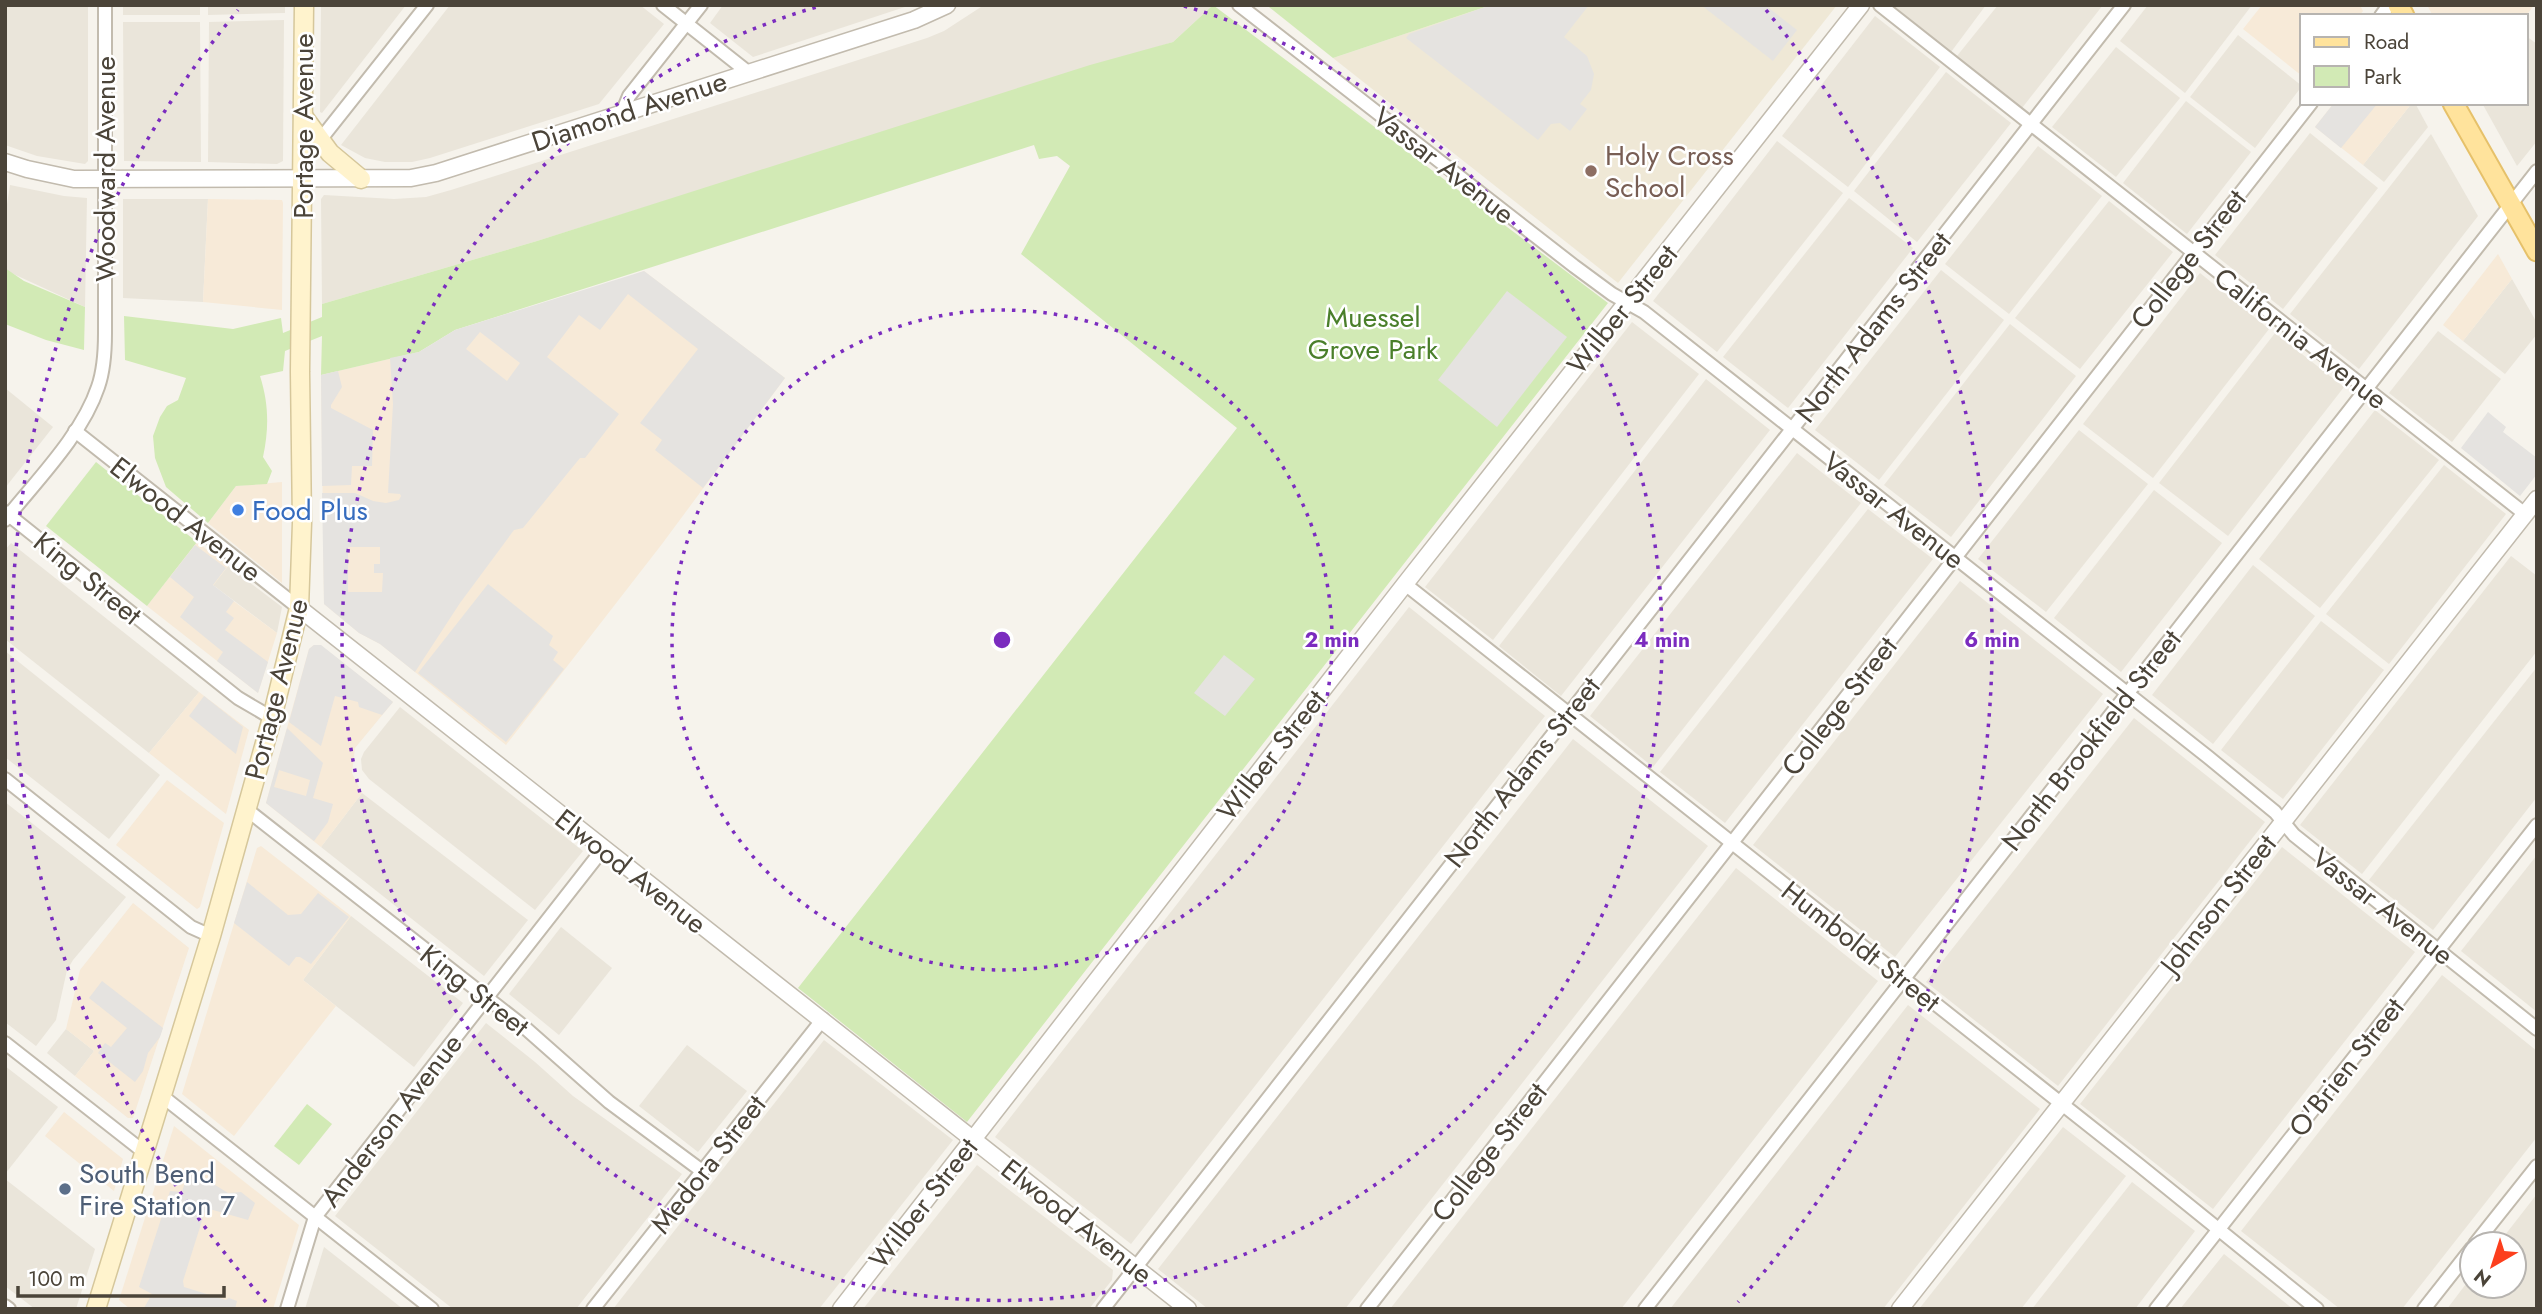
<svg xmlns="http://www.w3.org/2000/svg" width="2542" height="1314" font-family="Jost,sans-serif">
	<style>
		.residential { fill: #eae5da }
		.commercial { fill: #f7ead8 }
		.education { fill: #efe8d6 }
		.green { fill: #d2eab5 }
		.parking { fill: #e5e3e0; fill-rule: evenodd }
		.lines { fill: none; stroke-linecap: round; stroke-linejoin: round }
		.minor-casing { stroke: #c2bbae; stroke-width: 16 }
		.tertiary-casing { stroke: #c2bbae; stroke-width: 19 }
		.secondary-casing { stroke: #d6c79b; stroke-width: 21 }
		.primary-casing { stroke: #e6c16a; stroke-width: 23 }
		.minor { stroke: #fff; stroke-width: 12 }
		.tertiary { stroke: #fff; stroke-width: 16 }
		.secondary { stroke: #fff3cd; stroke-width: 18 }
		.primary { stroke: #ffe39c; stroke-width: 19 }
		.ring { fill: none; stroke: #7b2cbf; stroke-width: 3.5; stroke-dasharray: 3.5 7 }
		.education-dot { fill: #8d6e63; stroke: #fff; stroke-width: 2.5 }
		.shop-dot { fill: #3f7fe0; stroke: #fff; stroke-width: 2.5 }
		.service-dot { fill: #5c6f8a; stroke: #fff; stroke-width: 2.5 }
		.labels { text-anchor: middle; stroke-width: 5; stroke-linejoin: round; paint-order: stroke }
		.street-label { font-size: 28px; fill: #4b4439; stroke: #fff }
		.education-label { font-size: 28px; fill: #785e54; stroke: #fff; text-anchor: start }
		.park-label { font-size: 28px; fill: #4a7f2a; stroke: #fff }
		.shop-label { font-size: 28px; fill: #366cbe; stroke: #fff; text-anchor: start }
		.service-label { font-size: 28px; fill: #4e5e75; stroke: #fff; text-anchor: start }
		.centre { fill: #7b2cbf; stroke: #fff; stroke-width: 3.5 }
		.ring-label { font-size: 21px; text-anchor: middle; font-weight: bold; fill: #7b2cbf; stroke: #fff; stroke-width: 5; stroke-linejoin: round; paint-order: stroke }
	</style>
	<rect width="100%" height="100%" fill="#f6f3ec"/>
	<g class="residential">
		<path d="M5 5H88V161L85 164 37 156 5 145Z"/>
		<rect x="123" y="5" width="77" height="10"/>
		<path d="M208 5H285V13L208 15Z"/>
		<path d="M321 5H406L322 113 320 112Z"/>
		<path d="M450 5H640L664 24 599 104 430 158 412 162H385L365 158 341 145Z"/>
		<path d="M723 5H911L753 57 710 23Z"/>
		<path d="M984 5H1213L1173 42 537 241 322 304 321 199 324 195 394 199 426 197 451 190 927 38 944 31Z"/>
		<path d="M1893 5H1986L1951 52Z"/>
		<path d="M1998 5H2103L2022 108 1957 56Z"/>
		<path d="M2148 5H2252L2185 93 2120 41Z"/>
		<path d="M1875 16 1940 67 1848 187 1782 136Z"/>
		<path d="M284 20 283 161 277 164 208 162 209 22Z"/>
		<path d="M123 22H200L201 162 124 161Z"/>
		<path d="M2238 35 2302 86 2255 148 2190 97Z"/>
		<path d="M2526 36 2537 44V141L2517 166 2482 103H2526Z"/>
		<path d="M2116 47 2180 98 2116 177 2052 127Z"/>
		<path d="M1946 72 2011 123 1917 242 1854 191Z"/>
		<path d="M2186 101 2251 152 2187 234 2123 183Z"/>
		<path d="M2412 103H2415L2428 127 2384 182 2363 165Z"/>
		<path d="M2310 133 2378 188 2283 309 2215 255Z"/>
		<path d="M2431 134 2478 216 2359 369 2290 314Z"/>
		<path d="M1777 141 1843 193 1717 352 1653 301Z"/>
		<path d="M2038 146 2102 196 2009 314 1945 264Z"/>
		<path d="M10 185 64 196 87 198 85 307 7 271 5 217Z"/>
		<path d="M1849 198 1913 248 1788 408 1723 357Z"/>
		<path d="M123 199H208L203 302 123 298Z"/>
		<path d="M2109 201 2173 252 2080 369 2015 318Z"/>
		<path d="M1941 270 2004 320 1879 480 1815 430Z"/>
		<path d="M2200 273 2269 329 2153 478 2083 424Z"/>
		<path d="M2512 279 2537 323V334L2505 374 2463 341Z"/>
		<path d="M1632 322 1699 374 1493 640 1425 587Z"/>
		<path d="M2010 324 2076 376 1951 537 1884 485Z"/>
		<path d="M2438 331 2501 379 2452 442 2389 393Z"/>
		<path d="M2275 333 2344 387 2228 536 2159 483Z"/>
		<path d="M1706 379 1770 430 1561 696 1499 646Z"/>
		<path d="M5 388 53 427 5 488Z"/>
		<path d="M2375 410 2439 460 2320 608 2259 559Z"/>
		<path d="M2079 430 2148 484 2046 612 1978 559Z"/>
		<path d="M1797 453 1861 503 1653 767 1590 716Z"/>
		<path d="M2444 465 2506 514 2389 664 2326 614Z"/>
		<path d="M2154 490 2222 543 2121 672 2054 618Z"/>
		<path d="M1868 509 1933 559 1725 823 1660 772Z"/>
		<path d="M11 543 199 692 149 753 5 639V550Z"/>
		<path d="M2511 556 2537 576V651L2362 874 2300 825Z"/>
		<path d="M2253 565 2315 616 2213 744 2152 695Z"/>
		<path d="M228 566 282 607 277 633 213 585Z"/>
		<path d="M1960 581 2103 694 1895 957 1753 845Z"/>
		<path d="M1409 607 1545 716 1131 1244 995 1137Z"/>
		<path d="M2321 621 2384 670 2283 799 2221 750Z"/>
		<path d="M5 651 160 775 109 839 5 757Z"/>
		<path d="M2537 667V797L2433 930 2369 880Z"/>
		<path d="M400 707 583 851 535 910 369 779 362 770 361 759 364 752Z"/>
		<path d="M2134 718 2265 822 2058 1086 1926 982Z"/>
		<path d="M1573 739 1708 846 1345 1309H1208L1158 1269Z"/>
		<path d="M362 793 528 920 484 976 321 847Z"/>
		<path d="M5 802 126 897 73 960 67 970 56 1020 36 1046 5 1022Z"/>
		<path d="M2282 847 2415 952 2213 1209 2080 1104Z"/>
		<path d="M2537 855V1012L2461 951Z"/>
		<path d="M1736 868 1878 981 1621 1309H1390Z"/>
		<path d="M351 916 463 1003 414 1067 303 980Z"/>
		<path d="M561 927 612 968 559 1035 509 994Z"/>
		<path d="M2442 975 2537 1051V1137L2402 1309H2340L2241 1231Z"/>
		<path d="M1908 1005 2040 1109 1883 1309H1670Z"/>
		<path d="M486 1023 535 1062 573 1096 682 1174 576 1309H453L335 1216Z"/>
		<path d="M66 1029 94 1051 75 1076 47 1053Z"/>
		<path d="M824 1040 953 1140 819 1309H613Z"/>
		<path d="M687 1045 747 1091 698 1152 639 1106Z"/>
		<path d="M5 1066 58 1107 5 1174Z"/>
		<path d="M2063 1127 2126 1176 2021 1309H1919Z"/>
		<path d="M977 1165 1113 1270 1112 1280 1089 1309H863Z"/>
		<path d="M5 1179 95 1249 76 1309H35L5 1286Z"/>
		<path d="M2132 1182 2195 1231 2135 1309H2032Z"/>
		<path d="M2537 1194V1309H2447L2472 1276V1286H2514V1244H2498Z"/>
		<path d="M324 1247 403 1309H305Z"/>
		<path d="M2224 1254 2293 1309H2180Z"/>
	</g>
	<g class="commercial">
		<path d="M2262 5H2360L2363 11 2359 16H2302V76L2243 29Z"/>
		<path d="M2427 5H2534L2526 16H2433Z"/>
		<path d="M2334 103H2412L2363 165 2315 127Z"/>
		<path d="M208 199 282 200 283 203 282 310 203 302Z"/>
		<path d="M2498 254 2512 279 2463 341 2443 325Z"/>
		<path d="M644 271 785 378 662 544 506 745 380 644 359 633 324 604 321 375 419 352Z"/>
		<path d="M282 482V583L208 523 236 486Z"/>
		<path d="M197 542 228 566 213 586 277 633 258 693 147 606Z"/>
		<path d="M314 645H320L393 702 355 748 352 773 362 793 321 847 266 803 309 649Z"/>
		<path d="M199 692 249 730 226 814 149 753Z"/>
		<path d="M167 780 224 823 200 907 197 909 116 845Z"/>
		<path d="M261 846 351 916 303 980 336 1006 234 1136 182 1094 257 848Z"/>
		<path d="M133 903 189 948 133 1118H128L75 1076 94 1051 66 1029 80 970Z"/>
		<path d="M64 1112 123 1159 114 1191 45 1136Z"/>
		<path d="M174 1126 299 1225 273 1309H130L119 1300Z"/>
	</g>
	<path class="education" d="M1491 5H1837L1618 283 1333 58Z"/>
	<g class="green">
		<path d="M1213 5 1608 303 967 1122 798 988 1237 428 1021 254 1070 166 1057 156 1039 159 1034 145 455 330 419 352 321 375 322 336 285 351 283 371 260 376C269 404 269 429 263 457L272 471 267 484 236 486 208 523 166 487 155 458 153 436 160 417 167 406 178 400 186 378 125 360 124 316 233 329 281 318 283 333 322 317V304L537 241 1090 65 1173 42Z"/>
		<path d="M1275 5H1491L1333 58 1269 7Z"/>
		<path d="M5 268 24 281 85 307 84 350 46 340 5 324Z"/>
		<path d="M96 462 197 542 147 606 46 526Z"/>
		<path d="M307 1104 332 1124 299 1165 274 1146Z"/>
	</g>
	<g class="parking">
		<path d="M1491 5H1589L1564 37 1587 56 1594 74 1591 90 1580 104 1587 109 1570 131 1560 123 1551 124 1538 140 1406 38 1409 34Z"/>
		<path d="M1701 5H1765L1797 30 1773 61Z"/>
		<path d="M2334 103H2378L2341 148 2315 127Z"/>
		<path d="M644 271 785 378 703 488 655 450 662 440 640 423 698 349 628 294 600 330 579 315 547 357 619 414 585 458H580L523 528 514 530 460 603 415 672 380 644 359 633 324 604 322 493H355L373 501 386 503 399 500 401 496 400 494 388 493 393 404 390 358 419 352 455 330ZM480 332 520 363 507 381 466 349ZM348 547H380V564H374V573H383L382 592H348Z"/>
		<path d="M1507 291 1567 337 1497 427 1438 380Z"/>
		<path d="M338 371 342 387 331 405V408L373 430 372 466H352L351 485 322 486 321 375Z"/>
		<path d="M2488 412 2506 427 2503 432 2537 458V474L2520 496 2461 448Z"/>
		<path d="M195 545 226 568 213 585 234 601 226 612 234 618 225 630 268 662 258 693 217 661 223 652 180 617 194 597 170 577Z"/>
		<path d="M488 584 553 636 549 645 558 652 553 660 564 669 506 742 418 673Z"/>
		<path d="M314 645H321L393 702 382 715 359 707 358 702 335 696 321 746 289 722 309 649Z"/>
		<path d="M1224 655 1255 679 1225 716 1194 693Z"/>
		<path d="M204 696 243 727 236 754 189 716Z"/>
		<path d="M287 728 323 763 313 798 333 804 328 822 314 841 266 803ZM279 770 310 780 306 796 274 787Z"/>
		<path d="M247 882 288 915 301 914 318 893 349 917 311 964 300 957H296L289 966 234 923Z"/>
		<path d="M102 981 163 1028 160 1037 148 1053 143 1071 135 1082 98 1053 105 1043 111 1047 127 1028 89 998Z"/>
		<path d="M188 1172 199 1175 228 1193 241 1192 255 1203 248 1220 206 1208 183 1281 184 1287 226 1300 229 1298 237 1301 235 1309 144 1308 152 1294 139 1287 170 1191 182 1192Z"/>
	</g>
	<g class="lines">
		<defs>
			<g id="minor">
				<path d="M663 5 749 73"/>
				<path d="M1239 5 1574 266 1612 294 1644 312 2208 757 2275 812 2294 835 2537 1029"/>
				<path d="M1880 5 2525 514"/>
				<path d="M2381 16 2389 5"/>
				<path d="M622 113 629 96 701 5"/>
				<path d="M303 152 320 140 427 5"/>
				<path d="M75 431 299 608"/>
				<path d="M5 512 238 698 272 718"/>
				<path d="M5 520C37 480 82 435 98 387 104 370 105 351 105 333V5"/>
				<path d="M1405 584 2139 1165 2317 1309"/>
				<path d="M5 779 191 927 211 936"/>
				<path d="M246 809 523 1026 609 1102 702 1171"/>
				<path d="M5 1043 144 1152"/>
				<path d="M162 1096 432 1309"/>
				<path d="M2475 1244 2537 1166"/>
				<path d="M5 1306 9 1309"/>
				<path d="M287 1309 315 1217 603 849"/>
				<path d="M593 1309 823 1019"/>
				<path d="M1103 1309 2124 5"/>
				<path d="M1367 1309 2311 103"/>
				<path d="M1645 1309 2537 171"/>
				<path d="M2156 1309 2537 825"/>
				<path d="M2424 1309 2472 1248"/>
			</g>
			<g id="tertiary">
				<path d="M5 162 27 169 74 179 411 178 436 173 914 20 947 5"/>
				<path d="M299 608 1188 1309"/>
				<path d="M841 1309 1405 584 1861 5"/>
				<path d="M1900 1309 2537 499"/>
			</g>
			<g id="secondary">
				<path d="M303 116 330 153 361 179"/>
				<path d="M96 1309 211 936 272 718 299 608 302 523 300 372 304 5"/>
			</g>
			<g id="primary">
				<path d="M2398 5 2404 16"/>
				<path d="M2453 103 2537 251"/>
			</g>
		</defs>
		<use href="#minor" class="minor-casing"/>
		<use href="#tertiary" class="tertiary-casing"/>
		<use href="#secondary" class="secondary-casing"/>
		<use href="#primary" class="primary-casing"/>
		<use href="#minor" class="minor"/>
		<use href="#tertiary" class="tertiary"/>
		<use href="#secondary" class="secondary"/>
		<use href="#primary" class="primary"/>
	</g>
	<g class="ring">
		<circle cx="1002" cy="640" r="330"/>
		<path d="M1184 6A660 660 0 1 1 820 6"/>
		<path d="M266 1302A990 990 0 0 1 238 10M1766 10A990 990 0 0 1 1738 1302"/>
	</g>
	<circle class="education-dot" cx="1591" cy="171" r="7"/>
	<circle class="shop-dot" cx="238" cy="510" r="7"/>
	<circle class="service-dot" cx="65" cy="1189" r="7"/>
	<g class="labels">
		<g class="street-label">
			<text transform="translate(629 111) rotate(-18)" y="10">Diamond Avenue</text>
			<text transform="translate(303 126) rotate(-90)" y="10">Portage Avenue</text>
			<text transform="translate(1444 165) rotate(38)" y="10">Vassar Avenue</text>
			<text transform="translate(105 169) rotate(-90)" y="10">Woodward Avenue</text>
			<text transform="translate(2188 259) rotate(-52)" y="10">College Street</text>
			<text transform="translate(1622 309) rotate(-51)" y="10">Wilber Street</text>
			<text transform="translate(1873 327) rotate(-52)" y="10">North Adams Street</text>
			<text transform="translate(2301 338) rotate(38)" y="10">California Avenue</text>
			<text transform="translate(1894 510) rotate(38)" y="10">Vassar Avenue</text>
			<text transform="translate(186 519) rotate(38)" y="10">Elwood Avenue</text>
			<text transform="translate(88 578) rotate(39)" y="10">King Street</text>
			<text transform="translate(276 689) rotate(-76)" y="10">Portage Avenue</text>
			<text transform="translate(1839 706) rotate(-52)" y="10">College Street</text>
			<text transform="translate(2091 740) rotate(-52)" y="10">North Brookfield Street</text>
			<text transform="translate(1271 755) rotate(-52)" y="10">Wilber Street</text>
			<text transform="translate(1522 772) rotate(-52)" y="10">North Adams Street</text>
			<text transform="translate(631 871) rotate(38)" y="10">Elwood Avenue</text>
			<text transform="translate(2218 904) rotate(-52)" y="10">Johnson Street</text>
			<text transform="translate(2383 906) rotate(38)" y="10">Vassar Avenue</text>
			<text transform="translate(1861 946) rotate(38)" y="10">Humboldt Street</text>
			<text transform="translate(475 990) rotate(38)" y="10">King Street</text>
			<text transform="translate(2346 1067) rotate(-52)" y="10">O'Brien Street</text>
			<text transform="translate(391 1120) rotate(-52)" y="10">Anderson Avenue</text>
			<text transform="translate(1489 1152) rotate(-52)" y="10">College Street</text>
			<text transform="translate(708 1164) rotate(-52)" y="10">Medora Street</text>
			<text transform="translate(923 1203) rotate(-52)" y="10">Wilber Street</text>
			<text transform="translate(1077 1221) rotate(38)" y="10">Elwood Avenue</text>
		</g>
		<g class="education-label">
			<text x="1605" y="165">Holy Cross<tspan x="1605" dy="32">School</tspan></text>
		</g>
		<g class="park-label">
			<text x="1373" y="327">Muessel<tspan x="1373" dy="32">Grove Park</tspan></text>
		</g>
		<g class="shop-label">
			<text x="252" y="520">Food Plus</text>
		</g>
		<g class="service-label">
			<text x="79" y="1183">South Bend<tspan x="79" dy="32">Fire Station 7</tspan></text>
		</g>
	</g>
	<circle cx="1002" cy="640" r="10" class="centre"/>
	<g class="ring-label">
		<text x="1332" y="647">2 min</text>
		<text x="1662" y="647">4 min</text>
		<text x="1992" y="647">6 min</text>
	</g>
	<rect width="2542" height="1314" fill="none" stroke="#4b4439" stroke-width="14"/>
	<rect x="2300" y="14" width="228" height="91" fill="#ffffff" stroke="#b7b4b0" stroke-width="2"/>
	<rect x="2314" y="37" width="35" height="10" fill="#ffe39c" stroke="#b7b4b0" stroke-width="2"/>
	<text x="2364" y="49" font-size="21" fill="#4b4439">Road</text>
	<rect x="2314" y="66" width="35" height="21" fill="#d2eab5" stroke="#b7b4b0" stroke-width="2"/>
	<text x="2364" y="84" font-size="21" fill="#4b4439">Park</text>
	<g transform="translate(2493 1265) rotate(219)"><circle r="33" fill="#ffffff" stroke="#b7b4b0" stroke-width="2"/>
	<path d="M0-5L12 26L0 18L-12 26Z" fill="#fc3f1d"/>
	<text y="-10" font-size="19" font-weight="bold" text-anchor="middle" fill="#4b4439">N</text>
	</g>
	<path d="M18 1286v10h206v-10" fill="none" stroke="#4b4439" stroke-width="3.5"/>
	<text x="28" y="1286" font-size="21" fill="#4b4439" stroke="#ffffff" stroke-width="5" paint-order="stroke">100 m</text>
</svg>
